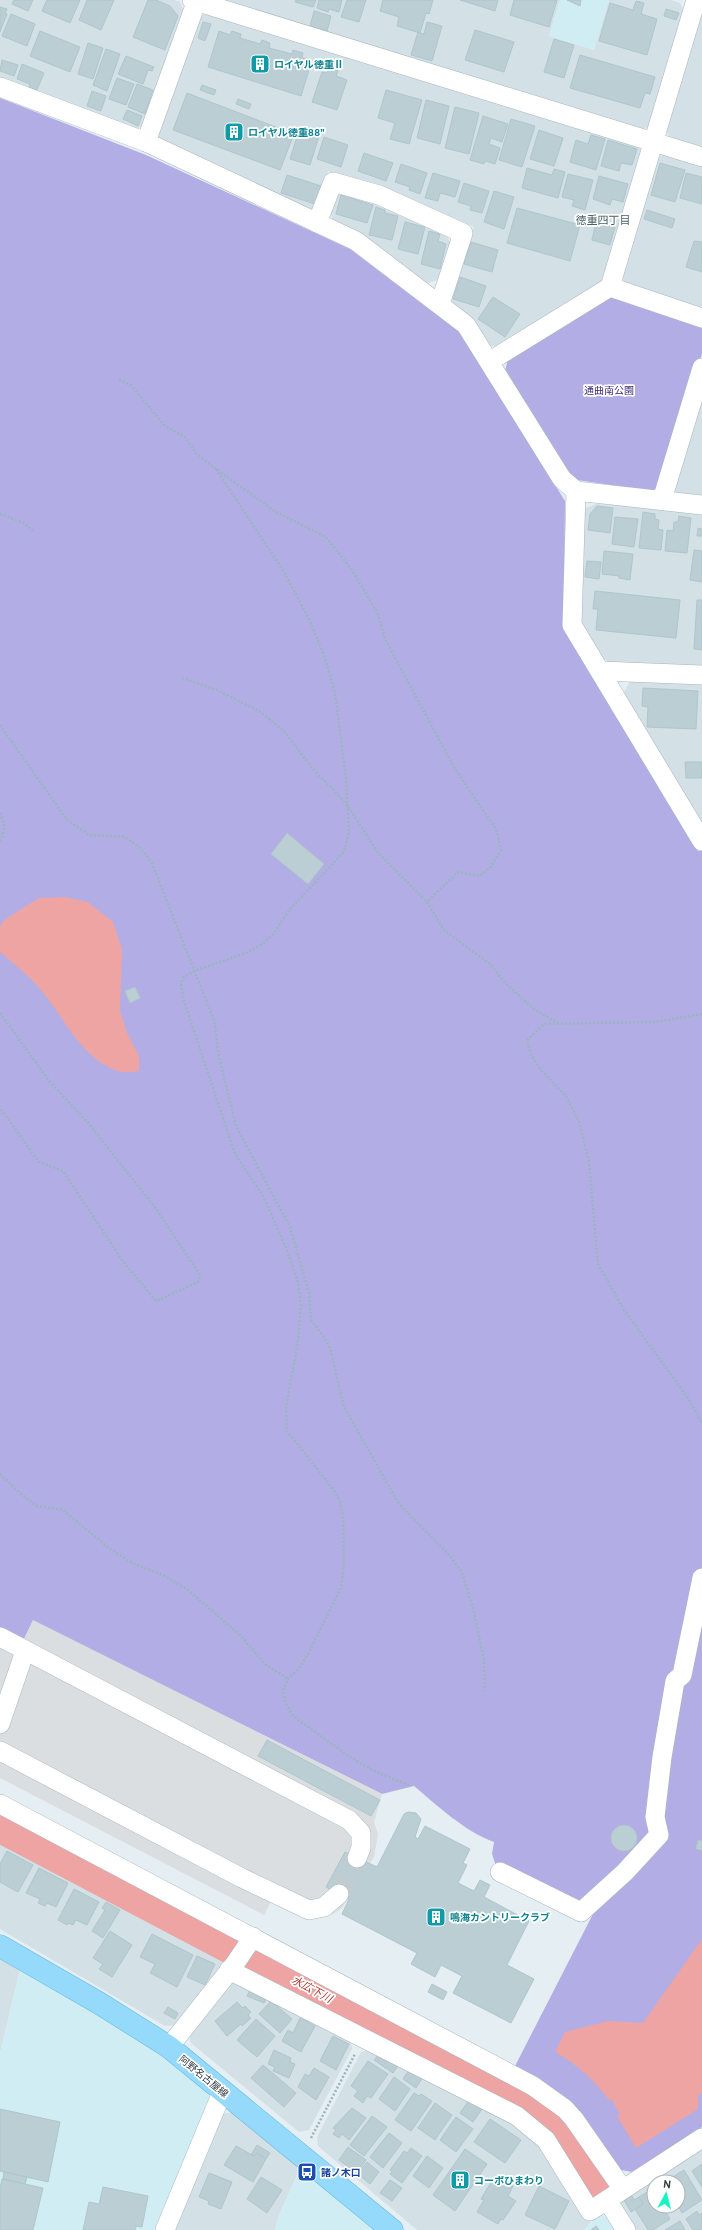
<svg xmlns="http://www.w3.org/2000/svg" width="702" height="2230" font-family="Overpass,'Noto Sans JP',sans-serif">
	<style>
		.residential { fill: #d3e0e6; fill-rule: evenodd }
		.commercial { fill: #d0edf4 }
		.green { fill: #b2aee5 }
		.parking { fill: #dadee0 }
		.water { fill: #eda4a2 }
		.lines { fill: none; stroke-linecap: round; stroke-linejoin: round }
		.river { stroke: #eda4a2; stroke-width: 35 }
		.building { fill: #bbced3; stroke: #aec6cd }
		.minor-tunnel { stroke: #c2cbcf; stroke-width: 19; stroke-dasharray: 19 10; stroke-linecap: butt }
		.minor-casing { stroke: #a8b7bd; stroke-width: 20 }
		.major-casing { stroke: #65b9df; stroke-width: 23 }
		.path { stroke: #99b5be; stroke-width: 2.5; stroke-dasharray: 2 2; stroke-linecap: butt }
		.minor { stroke: #fff; stroke-width: 19 }
		.major { stroke: #95d9fb; stroke-width: 22 }
		.labels { text-anchor: middle; stroke-width: 3.5; stroke-linejoin: round; paint-order: stroke }
		.culture-label { font-size: 10px; font-weight: bold; fill: #0d838f; stroke: #fff; text-anchor: start }
		.park-label { font-size: 10px; fill: #3b2a73; stroke: #fff }
		.street-label { font-size: 10px; fill: #354044; stroke: #fff }
		.transit-label { font-size: 10px; font-weight: bold; fill: #164399; stroke: #fff; text-anchor: start }
		.neighbourhood-label { font-size: 11px; fill: #4c6166; stroke: #fff }
		.water-label { font-size: 11px; font-style: italic; fill: #ac3632; stroke: #fff }
	</style>
	<rect width="100%" height="100%" fill="#e5eef2"/>
	<g class="residential">
		<path d="M0 0H175L180 2 185 15 145 125 132 130 0 81Z"/>
		<path d="M214 0H560L549 36 594 50 609 0H671L680 3 685 13 651 125 639 131Z"/>
		<path d="M209 13 638 145 643 156 605 282 500 347 488 345 453 304 451 295 474 227 381 186 328 171 317 205 310 211 161 143 156 132 196 18Z"/>
		<path d="M702 15V150L671 140 666 130 699 16Z"/>
		<path d="M667 153 702 164V308L627 285 621 276 655 159Z"/>
		<path d="M344 192 375 201 445 232 451 244 441 279 424 284 333 221 330 210 336 196Z"/>
		<path d="M702 384V498L678 495 671 486Z"/>
		<path d="M596 504 660 507 702 513V667L612 663 601 658 580 622 582 510Z"/>
		<path d="M632 678 702 681V826L623 694Z"/>
		<path d="M0 1840 196 1943 224 1963 175 2025 165 2026 0 1929Z"/>
		<path d="M0 1958 20 1969 0 2053Z"/>
		<path d="M241 1982 350 2037 352 2049 309 2130 299 2132 191 2043 189 2034 228 1983Z"/>
		<path d="M374 2050 514 2122 551 2158 591 2222 584 2230H417L318 2146 317 2137 361 2052Z"/>
		<path d="M236 2112 300 2168 279 2215 275 2230H171L221 2114Z"/>
		<path d="M702 2149V2230H635L619 2203ZM654 2182H678V2206H654Z"/>
	</g>
	<g class="commercial">
		<path d="M560 0H609L594 50 549 36Z"/>
		<path d="M20 1969 117 2025 162 2056 208 2093 210 2102 156 2230H0V2053Z"/>
		<path d="M300 2168 376 2230H275L279 2215Z"/>
		<path d="M598 2216 610 2217 617 2230H584Z"/>
	</g>
	<g class="green">
		<path d="M0 98 146 155 350 249 461 333 565 501 564 628 698 851H702V2127L632 2172 621 2170 580 2115 514 2068 593 1914 496 1866 492 1854 494 1842C464 1831 438 1806 414 1786L382 1794 33 1621 24 1639 0 1627Z"/>
		<path d="M616 297 702 324V354L663 484 652 491 577 480 569 476 505 371 508 359 605 299Z"/>
	</g>
	<path class="parking" d="M33 1620 382 1794 374 1822 378 1834 374 1857 342 1908 333 1914 322 1916 274 1896 264 1915 0 1778V1627L24 1639Z"/>
	<g class="water">
		<path d="M65 897 88 902 113 922 122 949 120 1011 127 1033 139 1056V1071C133 1072 124 1073 118 1071 82 1059 66 1021 44 994 30 976 16 966 0 952V927L4 920 39 898Z"/>
		<path d="M702 1939V2093L698 2095V2109L636 2148 617 2116 620 2114 611 2099 609 2100C594 2080 577 2064 555 2052L565 2032 608 2021 643 2023Z"/>
	</g>
	<g class="lines">
		<path class="river" d="M0 1825 523 2100 542 2112 557 2125 598 2184"/>
	</g>
	<g class="building">
		<path d="M14 0H33L28 11 12 4Z"/>
		<path d="M47 0H80L70 23 42 11Z"/>
		<path d="M87 0H114L101 30 79 20Z"/>
		<path d="M148 0H156L170 6 178 16 165 50 133 37Z"/>
		<path d="M296 0H316L313 7 295 2Z"/>
		<path d="M319 0H342L339 12 329 9 328 12 317 8Z"/>
		<path d="M347 0H366L359 22 341 17Z"/>
		<path d="M383 0H433L429 14 426 13 420 33 397 26 399 17 380 11Z"/>
		<path d="M460 0H498L495 11Z"/>
		<path d="M514 0H557L549 27 510 15Z"/>
		<path d="M567 0H581L580 6Z"/>
		<path d="M636 1 644 3 641 14 657 19 647 55 599 41 610 3 633 10Z"/>
		<path d="M0 7 7 9 5 13 7 14 0 32Z"/>
		<path d="M666 9 679 13 676 20 664 16Z"/>
		<path d="M314 11 331 16 327 31 310 26Z"/>
		<path d="M11 14 35 24 27 46 2 36Z"/>
		<path d="M203 22 211 24 205 41 198 38Z"/>
		<path d="M427 22 442 26 432 61 411 55 418 32 424 34Z"/>
		<path d="M475 30 514 42 504 72 465 60Z"/>
		<path d="M40 31 80 47 70 72 30 56Z"/>
		<path d="M219 31 230 35 232 31 241 34 240 38 260 44 262 40 270 43 269 48 292 54 293 50 303 53 302 58 312 60 301 96 208 67Z"/>
		<path d="M554 39 574 45 564 78 544 72Z"/>
		<path d="M88 43 103 48 93 79 78 74Z"/>
		<path d="M106 49 120 54 107 91 93 85Z"/>
		<path d="M580 55 655 77 650 94 645 93 640 108 570 88Z"/>
		<path d="M126 56 154 67 152 71 148 70 143 84 118 74Z"/>
		<path d="M2 60 18 65 14 76 0 71Z"/>
		<path d="M22 64 44 73 37 90 29 87 30 84 17 79Z"/>
		<path d="M329 68 338 71 336 76 347 80 337 110 312 102 322 72 327 73Z"/>
		<path d="M117 78 134 84 126 105 109 99Z"/>
		<path d="M137 84 153 90 145 114 128 107Z"/>
		<path d="M202 85 216 90 214 95 200 90Z"/>
		<path d="M386 90 422 100 409 144 390 139 395 123 378 118Z"/>
		<path d="M92 91 106 96 101 111 87 106Z"/>
		<path d="M187 93 294 134 280 170 173 130Z"/>
		<path d="M238 99 251 104 249 109 236 104Z"/>
		<path d="M426 100 449 106 440 144 417 138Z"/>
		<path d="M455 107 479 113 469 154 445 148Z"/>
		<path d="M127 110 142 116 138 126 123 119Z"/>
		<path d="M483 116 508 124 502 142 491 138 489 144 500 148 495 164 485 161 484 164 470 160Z"/>
		<path d="M511 119 535 126 522 167 499 160Z"/>
		<path d="M300 127 320 133 310 165 290 159Z"/>
		<path d="M539 130 563 138 554 166 530 159Z"/>
		<path d="M591 135 605 139 596 170 570 162 576 140 588 144Z"/>
		<path d="M324 137 348 145 341 167 317 159Z"/>
		<path d="M608 140 637 149 632 165 621 163 619 171 601 166Z"/>
		<path d="M364 153 393 163 386 181 358 171Z"/>
		<path d="M660 163 685 170 675 202 651 195Z"/>
		<path d="M401 164 427 173 420 194 409 190 410 187 395 182Z"/>
		<path d="M527 168 552 175 554 169 565 172 558 198 522 188Z"/>
		<path d="M433 173 460 181 455 197 440 193 438 201 425 198Z"/>
		<path d="M686 173 702 177V204L680 198Z"/>
		<path d="M568 174 593 180 585 210 572 206 574 200 562 197Z"/>
		<path d="M287 175 321 186 315 204 281 193Z"/>
		<path d="M599 176 628 184 623 202 612 199 610 205 593 199Z"/>
		<path d="M464 183 489 191 482 213 470 210 471 206 458 202Z"/>
		<path d="M494 191 514 197 504 229 484 222Z"/>
		<path d="M341 195 373 205 367 223 336 214Z"/>
		<path d="M376 207 385 210V213L398 216 392 240 369 235Z"/>
		<path d="M517 208 580 225 570 261 507 243Z"/>
		<path d="M647 210 675 219 672 228 644 219Z"/>
		<path d="M405 222 425 227 418 254 398 249Z"/>
		<path d="M596 222 615 227 610 245 592 240Z"/>
		<path d="M429 231 440 234 438 241 446 244 440 269 421 264Z"/>
		<path d="M694 241 702 242V272L686 267Z"/>
		<path d="M471 242 498 250 492 272 464 264Z"/>
		<path d="M460 277 486 286 479 307 453 299Z"/>
		<path d="M493 297 520 314 505 337 478 319Z"/>
		<path d="M597 506 613 508 610 533 588 530 590 514Z"/>
		<path d="M643 512 655 514V519L659 520 658 529 663 530 661 550 639 548Z"/>
		<path d="M679 516 691 518 687 553 665 551 667 530 673 531 674 522H678Z"/>
		<path d="M615 517 638 519 634 547 612 544Z"/>
		<path d="M698 528 702 529V536H697Z"/>
		<path d="M694 550 702 551V582L690 580Z"/>
		<path d="M604 551 633 554 630 580 619 578V576L602 574Z"/>
		<path d="M587 561 601 562 599 579 585 577Z"/>
		<path d="M595 591 680 600 676 638 596 630 598 609H593Z"/>
		<path d="M697 600H702V650L694 649Z"/>
		<path d="M643 688 698 691 696 729 647 727 648 707 642 706Z"/>
		<path d="M685 762H702V778H686Z"/>
		<path d="M287 833 324 864 308 884 271 854Z"/>
		<path d="M135 987 140 998 130 1003 125 991Z"/>
		<path d="M267 1740 380 1800 371 1816 258 1756Z"/>
		<path d="M408 1812 416 1813 421 1819 415 1837 418 1839 425 1826 470 1849 463 1863 467 1865 458 1883 474 1891 480 1880 490 1885 484 1897 529 1921 507 1965 534 1979 511 2023 453 1993 462 1976 441 1965 435 1977 411 1964 417 1953 342 1914 349 1899 326 1887 345 1852 377 1867 404 1814Z"/>
		<circle cx="624" cy="1838" r="13"/>
		<path d="M698 1840 702 1841V1850L696 1849Z"/>
		<path d="M7 1851 33 1865 18 1892 0 1882V1864Z"/>
		<path d="M39 1868 68 1883 56 1907 47 1903 45 1906 38 1903 40 1899 26 1893Z"/>
		<path d="M74 1889 99 1902 87 1925 76 1920 73 1925 68 1923 67 1925 58 1920Z"/>
		<path d="M106 1902 120 1910 103 1938 92 1931 105 1910 102 1908Z"/>
		<path d="M110 1931 132 1945 112 1977 99 1969 103 1964 93 1958Z"/>
		<path d="M152 1934 193 1955 177 1987 150 1973 155 1964 140 1957Z"/>
		<path d="M197 1956 215 1964 205 1985 187 1977Z"/>
		<path d="M432 1984 447 1992 443 2000 428 1992Z"/>
		<path d="M250 1990 267 1997 264 2003 247 1996Z"/>
		<path d="M271 2001 292 2019 280 2033 259 2014Z"/>
		<path d="M237 2002 243 2008 245 2006 251 2012 248 2015 251 2018 242 2026 241 2024 227 2036 215 2021Z"/>
		<path d="M168 2007 178 2013 175 2019 164 2013Z"/>
		<path d="M300 2018 315 2026 301 2052 282 2041 288 2030 293 2033Z"/>
		<path d="M256 2019 275 2036 257 2057 237 2040Z"/>
		<path d="M333 2036 349 2044 336 2070 320 2061Z"/>
		<path d="M274 2050 291 2058 290 2062 295 2064 289 2078 273 2071 275 2067 268 2064Z"/>
		<path d="M380 2053 400 2063 393 2073 374 2060Z"/>
		<path d="M368 2061 388 2074 371 2098 367 2096 363 2103 354 2096 358 2091 351 2086Z"/>
		<path d="M263 2065 296 2093 284 2107 251 2078Z"/>
		<path d="M314 2068 329 2077 316 2100 298 2087 305 2074 309 2076Z"/>
		<path d="M410 2068 423 2077 416 2088 403 2079Z"/>
		<path d="M394 2077 410 2089 395 2111 379 2099Z"/>
		<path d="M414 2093 419 2096 421 2094 432 2101 411 2131 395 2120Z"/>
		<path d="M469 2100 482 2109 473 2122 460 2113Z"/>
		<path d="M435 2103 452 2115 435 2140 418 2128Z"/>
		<path d="M352 2108 366 2118 349 2140 342 2134 339 2138 333 2134 336 2130 333 2128Z"/>
		<path d="M0 2109 60 2122 48 2182 0 2171Z"/>
		<path d="M372 2116 387 2127 364 2156 350 2145Z"/>
		<path d="M456 2117 473 2129 456 2152 440 2140Z"/>
		<path d="M490 2119 521 2140 505 2163 474 2142Z"/>
		<path d="M389 2133 402 2143 383 2168 370 2157Z"/>
		<path d="M257 2145 270 2153 266 2159 257 2153 254 2156 251 2155Z"/>
		<path d="M236 2146 254 2156 257 2153 266 2159 253 2182 224 2165Z"/>
		<path d="M348 2147 366 2160 357 2173 339 2160Z"/>
		<path d="M411 2148 422 2156 402 2183 390 2174 392 2172 390 2170 404 2151 407 2153Z"/>
		<path d="M465 2149 487 2164 455 2211 433 2195Z"/>
		<path d="M427 2156 443 2168 429 2188 413 2176Z"/>
		<path d="M367 2162 379 2172 370 2184 358 2174Z"/>
		<path d="M702 2164V2187L692 2171Z"/>
		<path d="M684 2170 702 2200 682 2213 678 2206V2201L680 2199 678 2195V2182L668 2180Z"/>
		<path d="M4 2172 27 2177 25 2184 3 2179Z"/>
		<path d="M209 2173 232 2182 221 2209 208 2204 209 2201 199 2197Z"/>
		<path d="M495 2176 513 2186 508 2196 516 2201 503 2220 501 2219 498 2224 477 2212 484 2200 481 2199Z"/>
		<path d="M261 2177 282 2190 267 2213 247 2199Z"/>
		<path d="M2 2179 43 2188 33 2230H0V2189Z"/>
		<path d="M390 2180 402 2188 392 2201 380 2193Z"/>
		<path d="M539 2186 569 2201 555 2229 525 2215Z"/>
		<path d="M103 2187 148 2196 142 2227 136 2226 135 2230H83L89 2202 99 2204Z"/>
		<path d="M652 2189 654 2193V2206H662L670 2219 653 2230H648L635 2209 643 2204 639 2197Z"/>
		<path d="M632 2196 634 2200 639 2197 643 2204 631 2212 624 2200Z"/>
		<path d="M697 2211 699 2215 702 2213V2230H693L686 2219Z"/>
		<path d="M680 2221 685 2230H665Z"/>
		<path d="M596 2226 599 2230H591Z"/>
	</g>
	<g class="lines">
		<path class="minor-tunnel" d="M339 1894 357 1858"/>
		<defs>
			<g id="minor">
				<path d="M192 0 702 157"/>
				<path d="M0 87 146 142 356 241 466 325 562 479 576 491 572 625 702 841"/>
				<path d="M146 142 197 0"/>
				<path d="M317 223 333 182 379 195 463 233 440 304"/>
				<path d="M610 287 702 318"/>
				<path d="M490 361 610 287 696 0"/>
				<path d="M576 491 702 505"/>
				<path d="M662 500 702 368"/>
				<path d="M601 671 702 675"/>
				<path d="M0 1637 349 1820 361 1833V1848L357 1858"/>
				<path d="M0 1724 25 1651"/>
				<path d="M0 1751 242 1878 309 1910 324 1907 339 1894"/>
				<path d="M0 1804 533 2086 565 2109 574 2119 622 2188"/>
				<path d="M500 1872 581 1912 625 1872 659 1835 655 1817 662 1757 675 1681 682 1675 702 1578"/>
				<path d="M229 1970 517 2116 546 2140 590 2211 702 2138"/>
				<path d="M169 2047 234 1965 253 1937"/>
				<path d="M607 2200 626 2230"/>
				<path d="M165 2230 223 2090"/>
			</g>
			<path id="major" d="M0 1946 99 2003 169 2047 392 2230"/>
		</defs>
		<use href="#minor" class="minor-casing"/>
		<use href="#major" class="major-casing"/>
		<g class="path">
			<path d="M119 380 131 385 165 426 185 437 196 453 216 469 276 512 326 537 352 570 378 614 385 639 455 769 496 829 501 850 490 868 480 876 458 872 427 902 444 930 491 965 505 983 535 1010 558 1023"/>
			<path d="M216 469 284 572 309 619 325 658 335 693 346 779 349 831 344 852 290 909 273 934 264 943 246 953 194 971 183 978 181 986 184 1001 235 1154 263 1196 287 1250 298 1282 301 1305 298 1341 286 1408 287 1431 333 1489 340 1501 343 1518 344 1564 341 1588 309 1652 300 1667 288 1679 283 1690 285 1702 293 1716 350 1757 374 1771 411 1786"/>
			<path d="M0 514 24 523 33 531"/>
			<path d="M182 678 217 690 259 711 283 730 318 775 331 787 348 806 378 853 427 902"/>
			<path d="M0 725 67 820 89 835 125 837 138 846 151 861 214 1020 219 1057 236 1126 290 1227 309 1293 311 1320 324 1337 330 1348 344 1407 399 1504 451 1557 462 1573 473 1608 484 1661 485 1691"/>
			<path d="M0 813 5 827 0 844"/>
			<path d="M0 1013 50 1082 89 1124 157 1210 200 1275 198 1282 156 1301 122 1260 63 1171 39 1162 0 1108"/>
			<path d="M702 1014 654 1022 544 1024 527 1040 531 1055 541 1070 566 1096 579 1122 589 1162 598 1264 624 1310 688 1398 702 1423"/>
			<path d="M0 1474 21 1494 37 1506 63 1510 110 1549 134 1564 163 1575 188 1590 240 1635 265 1664 288 1679"/>
			<path d="M311 2138 355 2054"/>
		</g>
		<use href="#minor" class="minor"/>
		<use href="#major" class="major"/>
	</g>
	<defs>
		<symbol id="building-square" viewBox="-11 -11 22 22"><rect x="-9" y="-9" width="18" height="18" rx="4" fill="#0f9aa8" stroke="#fff"/><path d="M-4-6H4V6H1V3H-1V6H-4ZM-2.5-4.3h1.7v1.8h-1.7ZM.8-4.3h1.7v1.8H.8ZM-2.5-1h1.7V.8h-1.7ZM.8-1h1.7V.8H.8Z" fill="#fff"/></symbol>
		<symbol id="bus-square" viewBox="-11 -11 22 22"><rect x="-9" y="-9" width="18" height="18" rx="4" fill="#1a4fb4" stroke="#fff"/><path d="M-5-6H5V4H4V6H2V4H-2V6H-4V4H-5ZM-3.5-4V0h7V-4ZM-3.5 1.2v1.5H-2V1.2ZM2 1.2v1.5H3.5V1.2Z" fill="#fff"/></symbol>
	</defs>
	<g fill-rule="evenodd">
		<use href="#building-square" x="249" y="53" width="22" height="22"/>
		<use href="#building-square" x="223" y="121" width="22" height="22"/>
		<use href="#building-square" x="425" y="1906" width="22" height="22"/>
		<use href="#bus-square" x="296" y="2161" width="22" height="22"/>
		<use href="#building-square" x="449" y="2169" width="22" height="22"/>
	</g>
	<g class="labels">
		<g class="culture-label">
			<text x="274" y="68">ロイヤル徳重Ⅱ</text>
			<text x="248" y="136">ロイヤル徳重88"</text>
			<text x="450" y="1921">鳴海カントリークラブ</text>
			<text x="474" y="2184">コーポひまわり</text>
		</g>
		<g class="park-label">
			<text x="609" y="394">通曲南公園</text>
		</g>
		<g class="street-label">
			<text transform="translate(204 2076) rotate(39)" y="4">阿野名古屋線</text>
		</g>
		<g class="transit-label">
			<text x="321" y="2176">諸ノ木口</text>
		</g>
		<g class="neighbourhood-label">
			<text x="603" y="224">徳重四丁目</text>
		</g>
		<g class="water-label">
			<text transform="translate(312 1989) rotate(28)" y="4">水広下川</text>
		</g>
	</g>
	<g transform="translate(666 2194) rotate(7)"><circle r="19" fill="#ffffff" stroke="#aeb3b4"/>
	<path d="M0-3L7 15L0 10L-7 15Z" fill="#1bf3c0"/>
	<text y="-6" font-size="11" font-weight="bold" text-anchor="middle" fill="#354044">N</text>
	</g>
</svg>
